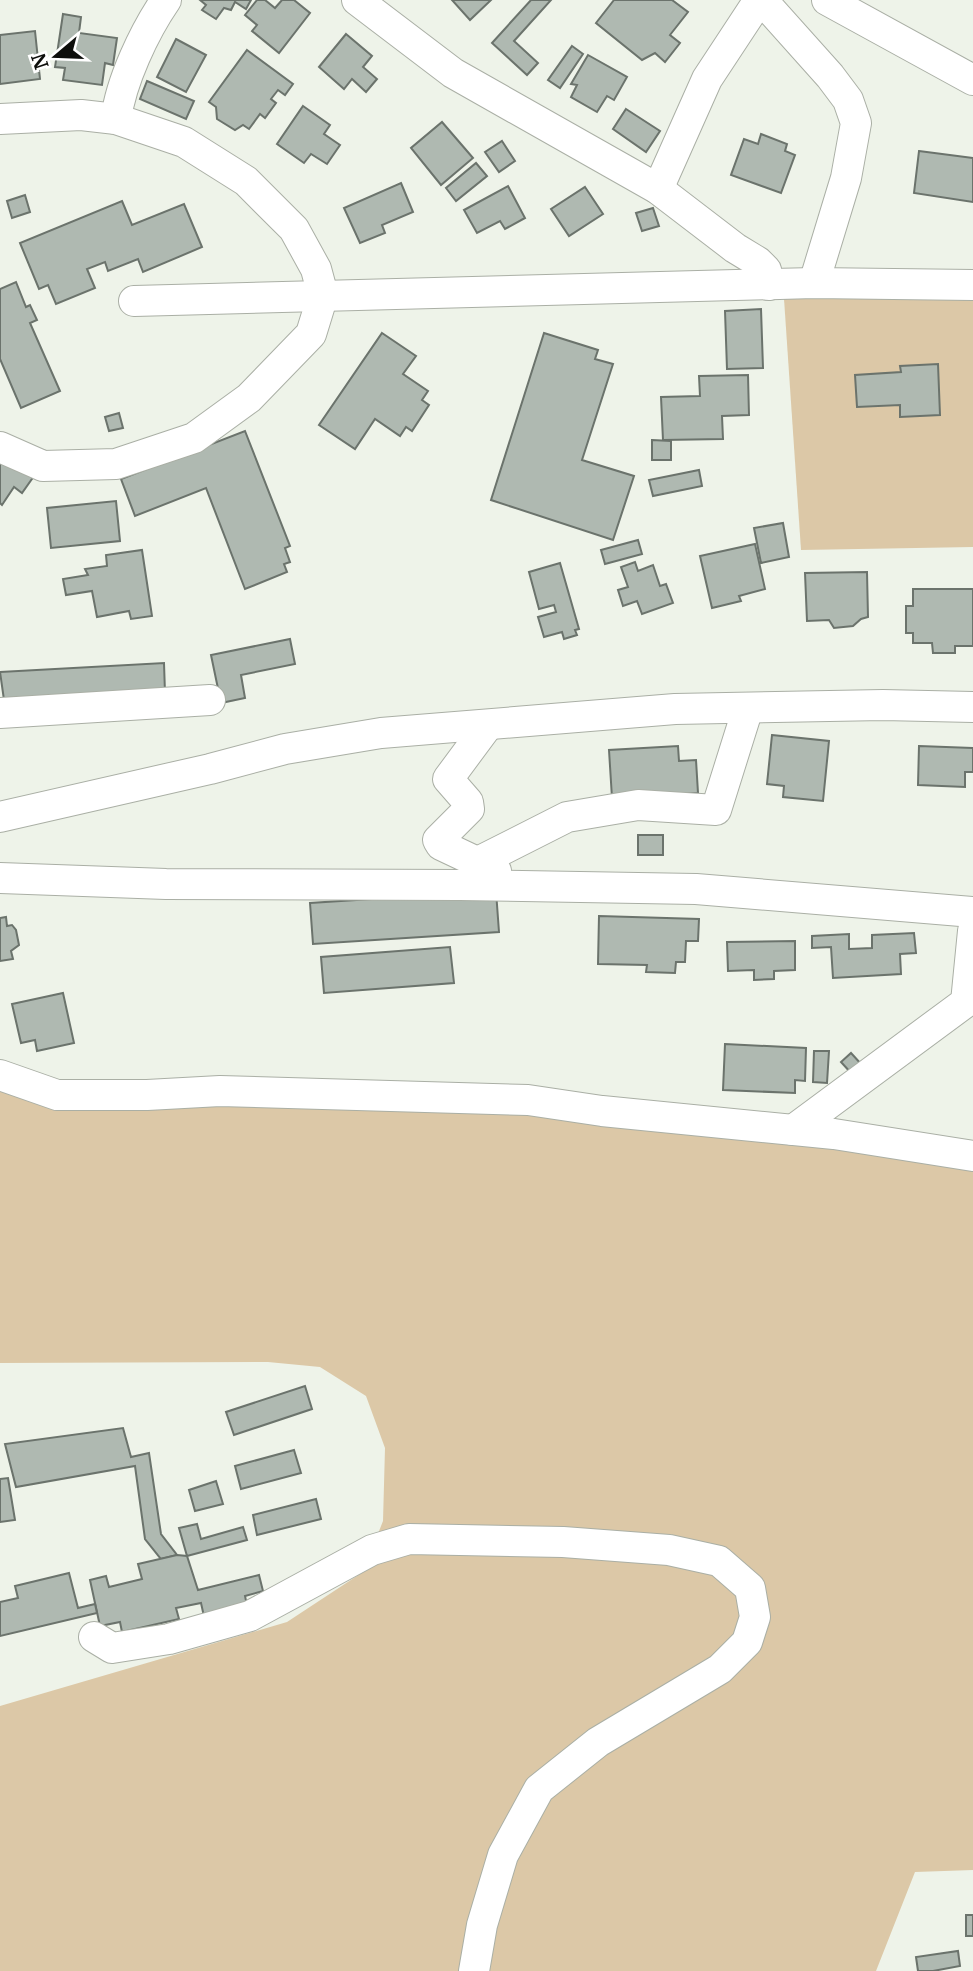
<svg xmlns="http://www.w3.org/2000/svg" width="973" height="1971" font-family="Merriweather,serif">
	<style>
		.green { fill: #dcc8a7 }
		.building { fill: #afb9b1; stroke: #6b736c; stroke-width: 2 }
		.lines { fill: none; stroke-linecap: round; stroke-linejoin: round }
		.minor-casing { stroke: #aaafa5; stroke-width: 32 }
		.minor { stroke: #fff; stroke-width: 30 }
	</style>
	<rect width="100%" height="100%" fill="#eef3e9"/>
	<g class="green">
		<path d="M783 284 973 285V547L801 550Z"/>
		<path d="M0 1075 57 1095 483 1098 973 1156V1870L915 1872 876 1971H0V1706L287 1622 363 1572 383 1521 385 1448 366 1396 320 1367 268 1362 0 1363Z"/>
	</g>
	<g class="building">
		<path d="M200 0H251L246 9 235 2 231 10 224 8 216 19 202 10 206 5Z"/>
		<path d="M257 0H265L275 8 282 0H294L310 13 279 53 252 31 257 25 245 15Z"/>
		<path d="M452 0H491L470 20Z"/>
		<path d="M531 0H551L514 41 538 63 527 75 492 43Z"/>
		<path d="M614 0H672L688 12 670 35 680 43 665 62 655 53 642 60 596 23Z"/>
		<path d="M63 14 81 17 79 33 117 38 113 65 105 63 102 85 63 80 65 68 55 67Z"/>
		<path d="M35 31 40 79 0 84V35Z"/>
		<path d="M346 34 372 56 363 67 377 79 366 92 352 79 344 89 319 67Z"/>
		<path d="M176 39 206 55 186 92 157 77Z"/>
		<path d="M572 46 583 54 560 88 548 80Z"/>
		<path d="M247 50 293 84 285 95 278 90 271 99 276 103 265 118 260 114 249 129 243 125 235 130 217 119 216 107 209 102Z"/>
		<path d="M588 55 627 77 614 100 607 96 597 112 571 97 577 85 571 84Z"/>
		<path d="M147 81 194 101 186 119 140 99Z"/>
		<path d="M303 106 330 125 324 134 340 145 327 164 311 154 304 163 277 144Z"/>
		<path d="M626 109 660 131 646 152 613 129Z"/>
		<path d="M442 122 473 158 441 185 411 148Z"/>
		<path d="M761 134 787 144 785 151 795 155 781 193 731 175 744 139 758 144Z"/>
		<path d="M502 141 515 161 499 172 485 152Z"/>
		<path d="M919 151 973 158V202L914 193Z"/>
		<path d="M476 163 487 176 456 201 446 188Z"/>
		<path d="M401 183 413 212 382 225 385 233 360 243 344 208Z"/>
		<path d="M508 186 525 218 505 229 500 221 477 233 464 210Z"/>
		<path d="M585 187 603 214 569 236 551 209Z"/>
		<path d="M25 195 30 212 12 218 7 201Z"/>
		<path d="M122 201 132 225 184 204 202 247 143 272 138 259 108 271 105 262 87 269 95 288 56 304 48 285 39 289 20 243Z"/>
		<path d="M653 208 659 226 642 231 636 213Z"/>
		<path d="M16 282 26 307 30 305 37 320 30 323 60 391 21 408 0 359V289Z"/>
		<path d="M761 309 763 368 727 369 725 311Z"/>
		<path d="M382 333 416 356 403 374 428 391 422 400 429 405 412 431 406 427 400 436 375 419 355 449 319 425Z"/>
		<path d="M544 333 598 350 595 359 613 364 582 460 634 476 613 540 491 500Z"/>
		<path d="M938 364 940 415 900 417V405L857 407 855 375 901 372 900 366Z"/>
		<path d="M748 375 749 415 722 416 723 439 663 440 661 397 700 396 699 376Z"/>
		<path d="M119 413 123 428 109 431 105 417Z"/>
		<path d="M245 431 290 546 285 548 290 562 284 564 287 572 245 589 206 488 135 516 121 479Z"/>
		<path d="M652 440 671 441V460H652Z"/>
		<path d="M0 453 34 476 22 493 14 487 2 505 0 503Z"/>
		<path d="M699 470 702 486 653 496 649 480Z"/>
		<path d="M116 501 120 541 51 548 47 508Z"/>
		<path d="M783 523 789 557 761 563 754 528Z"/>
		<path d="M638 540 642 554 605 564 601 550Z"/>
		<path d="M755 544 765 589 739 596 741 601 712 608 700 556Z"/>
		<path d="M142 550 152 616 131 619 129 611 97 617 92 591 66 595 63 579 88 575 85 569 107 566 106 555Z"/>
		<path d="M635 562 638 571 653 565 660 586 666 584 673 603 642 614 637 601 623 606 618 590 628 587 621 567Z"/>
		<path d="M560 563 579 629 575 630 577 635 564 639 562 632 544 637 538 617 556 612 554 605 539 609 529 572Z"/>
		<path d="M867 572 868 617 861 619 853 626 834 628 829 620 807 621 805 573Z"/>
		<path d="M913 589H973V646H955V653H933L932 643H913V633H906V606H913Z"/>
		<path d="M290 639 295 664 241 675 245 698 221 703 211 655Z"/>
		<path d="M164 663 165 693 4 700 0 672Z"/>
		<path d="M772 735 829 741 823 801 783 797 784 786 767 784Z"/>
		<path d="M678 746 679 761 696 760 698 793 612 798 609 750Z"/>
		<path d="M919 746 973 748V772H965V787L918 785Z"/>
		<rect x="638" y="835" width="25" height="20"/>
		<path d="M496 891 499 932 313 944 310 903Z"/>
		<path d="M599 916 699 919 698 941H686L685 962H676L675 973 646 972 647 965 598 964Z"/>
		<path d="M6 917 7 926 12 925 16 930 19 945 11 951 13 959 0 961V918Z"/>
		<path d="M914 933 916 953 900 954 901 974 833 978 831 947 812 948V936L849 934V949L872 948V935Z"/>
		<path d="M795 941V970L774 971V979L754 980V970L728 971 727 942Z"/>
		<path d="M450 947 454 983 324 993 321 957Z"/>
		<path d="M63 993 74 1043 37 1051 35 1040 21 1043 12 1004Z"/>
		<path d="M725 1044 806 1048 805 1081 795 1080V1093L723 1090Z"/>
		<path d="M814 1051H829L827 1083 813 1082Z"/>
		<path d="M851 1053 862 1065 852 1074 841 1062Z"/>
		<path d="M305 1386 312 1409 234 1435 226 1412Z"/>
		<path d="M123 1428 131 1457 149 1453 161 1534 177 1555 161 1559 145 1539 135 1466 16 1487 5 1444Z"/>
		<path d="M294 1450 301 1473 241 1489 235 1466Z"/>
		<path d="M8 1478 15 1520 0 1522V1479Z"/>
		<path d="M216 1481 223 1504 195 1511 189 1490Z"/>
		<path d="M316 1499 321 1519 257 1535 253 1515Z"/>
		<path d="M197 1524 201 1539 243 1527 247 1540 187 1556 179 1528Z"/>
		<path d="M177 1555 187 1556 198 1590 259 1575 263 1591 245 1596 248 1610 205 1621 201 1603 176 1608 179 1619 122 1632 120 1622 100 1626 90 1580 106 1576 109 1587 142 1579 138 1564Z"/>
		<path d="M69 1573 78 1608 95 1604 97 1613 0 1636V1602L18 1598 15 1586Z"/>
		<rect x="966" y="1915" width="7" height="21"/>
		<path d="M958 1951 960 1966 933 1971H918L916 1957Z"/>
	</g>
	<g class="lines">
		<defs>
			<g id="minor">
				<path d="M357 0 453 73 658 189 735 248 758 262 766 270 769 285"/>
				<path d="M762 0 830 76 848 100 856 123 846 178 814 283"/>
				<path d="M827 0 973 80"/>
				<path d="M0 119 81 115 116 119 184 142 246 181 294 229 316 269 323 295 311 334 249 398 194 438 116 464 43 466 0 447"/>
				<path d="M116 119C121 81 144 32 166 0"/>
				<path d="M658 189 707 79 759 0"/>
				<path d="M134 301 814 283 973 285"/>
				<path d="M0 713 210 700"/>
				<path d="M488 725 448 779 468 802 469 809 438 840 441 845 496 871"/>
				<path d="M0 817 210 769 285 749 381 733 675 709 883 705 973 707"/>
				<path d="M478 862 567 817 638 805 716 810 748 708"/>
				<path d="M0 878 166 884 460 885 696 889 973 912"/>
				<path d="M0 1075 57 1095H147L220 1091 528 1100 602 1111 834 1134 973 1156"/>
				<path d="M793 1130 966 1002 973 931"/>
				<path d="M94 1637 112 1648 169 1639 250 1616 372 1550 409 1539 563 1542 669 1550 719 1561 750 1588 755 1617 747 1642 720 1669 598 1742 539 1789 503 1855 482 1925 474 1971"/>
			</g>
		</defs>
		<use href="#minor" class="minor-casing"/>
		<use href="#minor" class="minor"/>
	</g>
	<g transform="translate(56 56) rotate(251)" stroke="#ffffff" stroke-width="5" paint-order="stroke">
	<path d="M0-5L12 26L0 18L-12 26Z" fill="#0d0e0b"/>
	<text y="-10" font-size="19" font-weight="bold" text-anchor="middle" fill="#0d0e0b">N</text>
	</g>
</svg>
